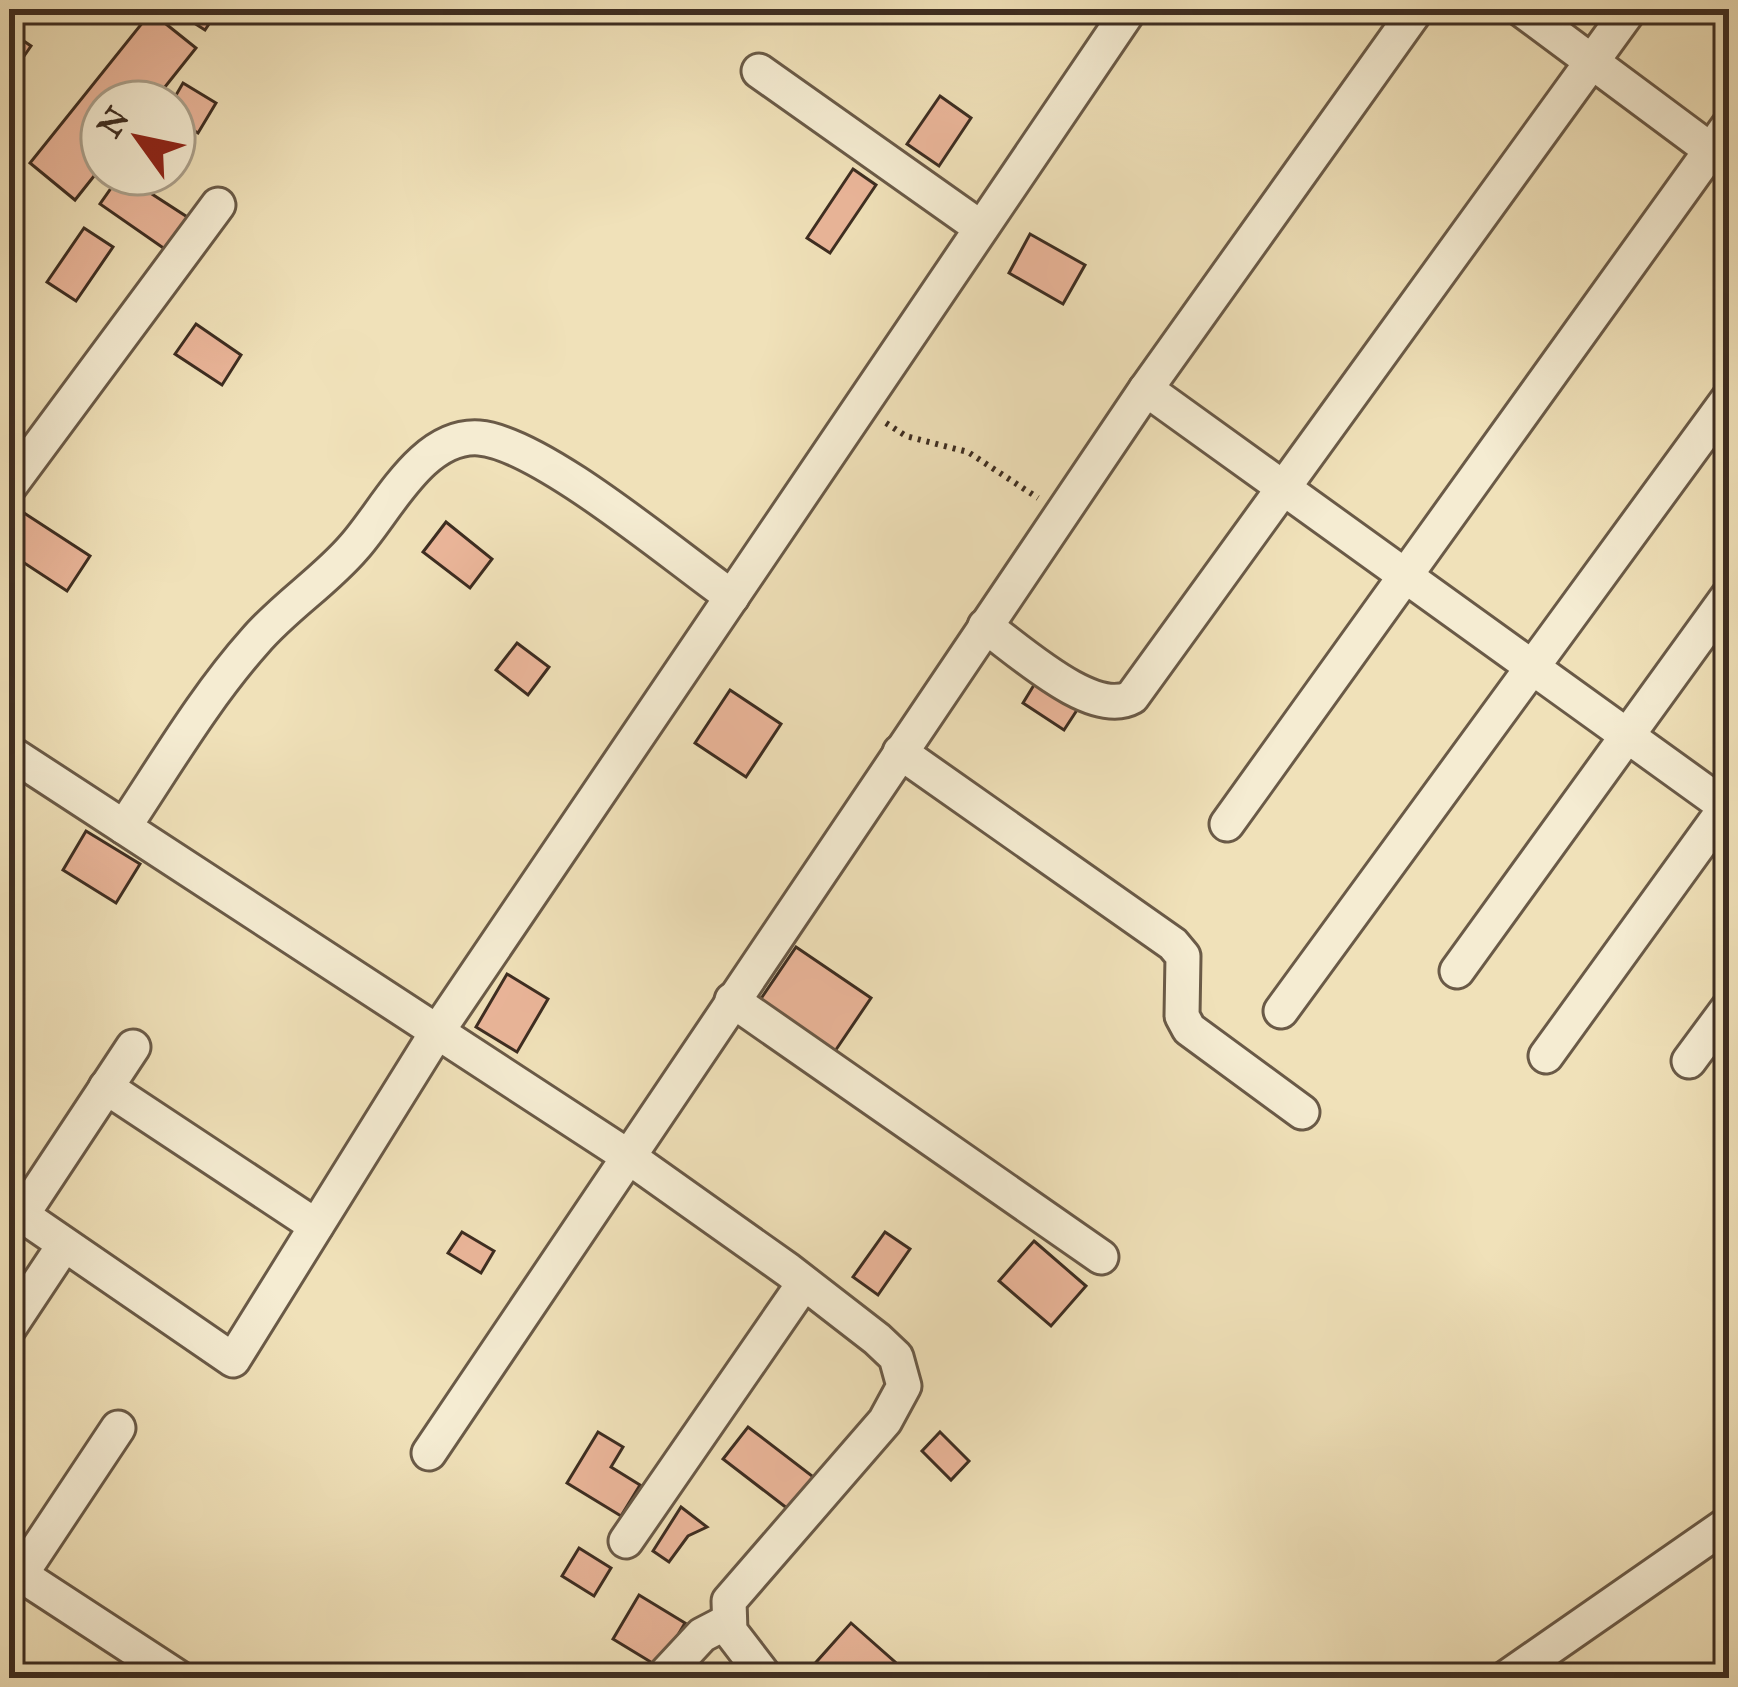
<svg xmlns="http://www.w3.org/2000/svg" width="1738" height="1687" font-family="'IM FELL Great Primer',serif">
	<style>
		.building { fill: #ebb69a; stroke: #3d2d21; stroke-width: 3 }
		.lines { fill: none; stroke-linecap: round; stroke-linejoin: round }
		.minor-casing { stroke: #6a5a47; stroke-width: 39 }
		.path { stroke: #3d2d21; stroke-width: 6; stroke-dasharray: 3 6; stroke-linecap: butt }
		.minor { stroke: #f5ecd2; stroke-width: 33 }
	</style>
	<rect width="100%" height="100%" fill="#f0e1b9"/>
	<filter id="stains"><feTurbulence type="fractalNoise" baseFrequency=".00167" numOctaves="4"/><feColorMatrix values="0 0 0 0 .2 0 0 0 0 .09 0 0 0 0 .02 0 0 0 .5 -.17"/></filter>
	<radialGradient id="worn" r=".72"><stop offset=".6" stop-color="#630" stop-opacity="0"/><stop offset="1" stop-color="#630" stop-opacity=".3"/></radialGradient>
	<g class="building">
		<path d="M172 9H219L205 30Z"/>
		<path d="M151 12 196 48 153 102H102V166L75 200 30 163Z"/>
		<path d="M9 31 31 46 9 78Z"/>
		<path d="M183 83 216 103 198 133 174 119 172 102Z"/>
		<path d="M940 96 971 118 939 166 907 144Z"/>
		<path d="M853 169 876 185 830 253 807 238Z"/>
		<path d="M121 174 195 222 172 254 100 204Z"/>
		<path d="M84 228 113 247 76 301 47 282Z"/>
		<path d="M1030 234 1085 265 1063 304 1009 273Z"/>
		<path d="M196 324 241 355 222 385 175 354Z"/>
		<path d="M21 511 90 556 67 591 9 553V530Z"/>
		<path d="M446 522 492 559 470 588 423 552Z"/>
		<path d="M517 643 549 667 528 695 496 670Z"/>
		<path d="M1037 680 1079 707 1064 730 1023 703Z"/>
		<path d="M730 690 781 724 746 777 695 743Z"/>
		<path d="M86 831 140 864 116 903 63 870Z"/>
		<path d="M796 947 871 998 831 1057 756 1006Z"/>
		<path d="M507 974 548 999 517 1052 476 1027Z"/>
		<path d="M462 1232 494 1251 481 1273 448 1253Z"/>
		<path d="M885 1232 910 1249 878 1295 853 1277Z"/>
		<path d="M1034 1241 1086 1286 1051 1326 999 1281Z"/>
		<path d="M748 1427 816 1479 792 1512 723 1459Z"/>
		<path d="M598 1432 623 1447 611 1467 640 1485 621 1516 567 1483Z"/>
		<path d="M940 1432 969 1461 951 1480 922 1451Z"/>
		<path d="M681 1507 707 1527 688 1536 669 1562 653 1551Z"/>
		<path d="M579 1548 611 1568 594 1596 562 1576Z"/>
		<path d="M639 1595 685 1623 659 1667 613 1639Z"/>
		<path d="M851 1623 895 1662 881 1678H820L810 1669Z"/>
	</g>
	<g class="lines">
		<defs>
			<g id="minor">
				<path d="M1521 9 1728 163"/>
				<path d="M759 71 981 228"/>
				<path d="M1146 389 1729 809"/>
				<path d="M9 487 218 205"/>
				<path d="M985 626C1019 650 1093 719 1132 697L1630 9"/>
				<path d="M9 752 626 1155 788 1270 877 1339 896 1357 904 1386 885 1421 729 1601 730 1631 766 1678"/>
				<path d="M900 752 1173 944 1183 956 1182 1016 1189 1029 1302 1112"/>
				<path d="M1227 824 1729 125"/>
				<path d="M124 827C166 764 205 697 255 641 285 606 324 582 354 547 387 510 422 434 479 438 541 443 675 557 732 597"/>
				<path d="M1457 971 1729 595"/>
				<path d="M732 1000 1101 1257"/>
				<path d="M1281 1011 1729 398"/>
				<path d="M133 1047 22 1215 233 1360 437 1032 1130 9"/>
				<path d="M1546 1056 1729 803"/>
				<path d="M1689 1061 1729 1007"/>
				<path d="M106 1087 316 1226"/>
				<path d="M9 1328 64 1245"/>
				<path d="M429 1453 1146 389 1417 9"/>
				<path d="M626 1541 804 1283"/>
				<path d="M9 1567 179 1678"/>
				<path d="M21 1574 118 1428"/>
				<path d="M662 1678 702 1635 727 1622"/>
				<path d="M1506 1678 1729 1523"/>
			</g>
		</defs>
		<use href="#minor" class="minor-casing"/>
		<path class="path" d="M886 423 906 436 968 452 1038 498"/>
		<use href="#minor" class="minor"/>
	</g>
	<rect width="1738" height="1687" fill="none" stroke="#f0e1b9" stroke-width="48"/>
	<rect x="12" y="12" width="1714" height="1663" fill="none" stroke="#3d2d21" stroke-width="6"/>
	<rect x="24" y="24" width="1690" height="1639" fill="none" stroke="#3d2d21" stroke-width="3"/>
	<g transform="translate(138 138) rotate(303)"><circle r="57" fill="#f5ecd2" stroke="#aba08b" stroke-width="3"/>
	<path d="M0-9L21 45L0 30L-21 45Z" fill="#8f2418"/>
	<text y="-18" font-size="33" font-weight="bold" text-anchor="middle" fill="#3d2d21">N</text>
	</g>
	<rect width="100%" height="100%" filter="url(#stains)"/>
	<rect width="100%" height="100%" fill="url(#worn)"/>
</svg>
